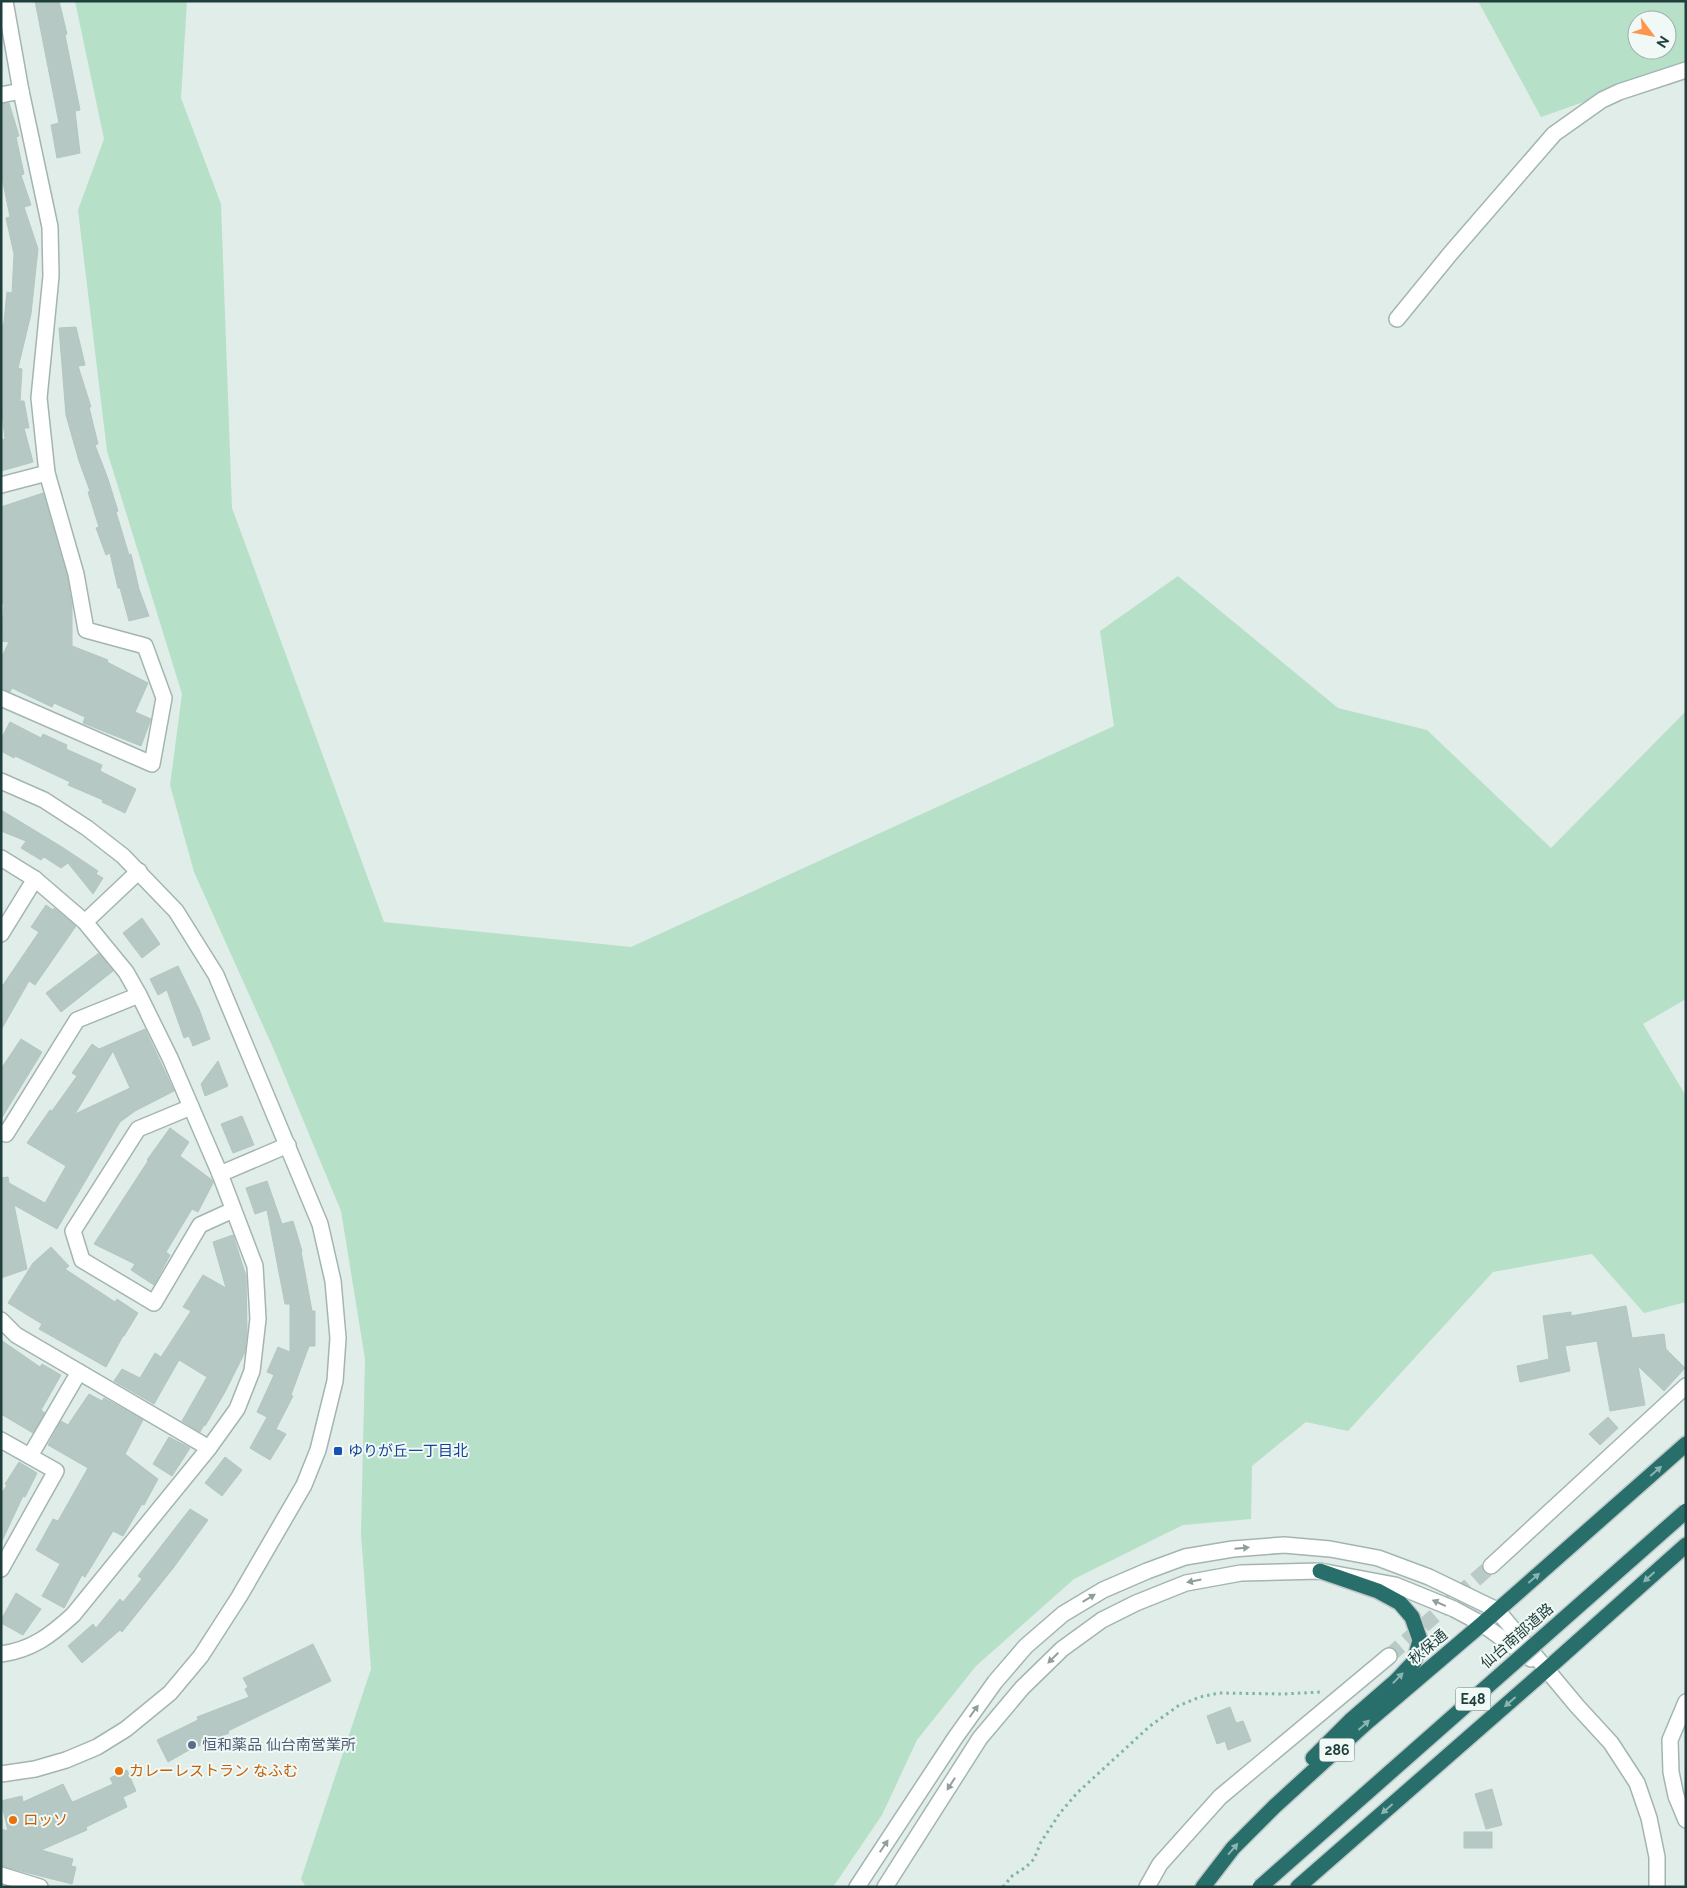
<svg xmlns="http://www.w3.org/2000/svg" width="1687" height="1888" font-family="Raleway,'Noto Sans JP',sans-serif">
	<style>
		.green { fill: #b7e0c9; fill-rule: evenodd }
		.building { fill: #b6c8c3; stroke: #b2c7c2; fill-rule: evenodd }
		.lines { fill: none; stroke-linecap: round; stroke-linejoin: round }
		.minor-tunnel { stroke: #bacac6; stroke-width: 15; stroke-dasharray: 15 8; stroke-linecap: butt }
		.minor-casing { stroke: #a3b5b2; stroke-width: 18 }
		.highway-casing { stroke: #c0c9c8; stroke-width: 18 }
		.path { stroke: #7eb4ab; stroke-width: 3; stroke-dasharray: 2.5 4; stroke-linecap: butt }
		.minor { stroke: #fff; stroke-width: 15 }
		.highway { stroke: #286e6b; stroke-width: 15 }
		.highway-bridge-casing { stroke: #c0c9c8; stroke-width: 18; stroke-linecap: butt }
		.highway-bridge { stroke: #286e6b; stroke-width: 15 }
		.oneway { fill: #8cb4b0 }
		.oneway2 { fill: #8f9f9e }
		.transit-dot { fill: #1a4fb4; stroke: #f1f9f6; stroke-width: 2 }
		.service-dot { fill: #5c6f8a; stroke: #f1f9f6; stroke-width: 2 }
		.food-dot { fill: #e8710a; stroke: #f1f9f6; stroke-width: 2 }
		.labels { text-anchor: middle; stroke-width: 4; stroke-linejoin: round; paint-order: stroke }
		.shield { fill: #f1f9f6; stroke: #5e7774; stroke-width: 1 }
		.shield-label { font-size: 14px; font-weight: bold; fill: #1f3f3c }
		.transit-label { font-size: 15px; fill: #164399; stroke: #f1f9f6; text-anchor: start }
		.street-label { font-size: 15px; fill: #1f3f3c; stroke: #f1f9f6 }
		.service-label { font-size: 15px; fill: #4e5e75; stroke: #f1f9f6; text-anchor: start }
		.food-label { font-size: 15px; fill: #c56008; stroke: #f1f9f6; text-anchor: start }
	</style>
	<rect width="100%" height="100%" fill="#e1ede9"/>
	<g class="green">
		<path d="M75 1H187L181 98 221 204 232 508 384 922 631 947 1114 726 1100 631 1178 576 1338 708 1427 730 1551 848 1686 711V999L1643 1024 1686 1096V1302L1644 1313 1592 1254 1493 1272 1348 1431 1306 1422 1252 1466 1251 1519 1183 1525 1074 1579 976 1666 917 1740 882 1815 833 1887H306L301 1879 371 1669 361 1534 365 1359 341 1211 274 1050 194 872 170 785 182 694 107 451 78 210 104 139Z"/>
		<path d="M1478 1H1686V66L1541 117ZM1637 20H1667V50H1637Z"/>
	</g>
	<g class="building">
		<path d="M35 1H59L67 34 65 35 80 110 75 111 80 153 57 158 51 125 59 123Z"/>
		<path d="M9 103 19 136 16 137 24 174 21 175 31 205 24 207 38 249 31 314 18 368 22 369 20 401H24L29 428H24L33 462 1 471V440L5 439 1 404V332L4 322 7 292 12 293 14 254 6 218 10 217 1 173V104Z"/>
		<path d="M76 327 85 365 78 366 91 407H89L98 444 95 445 108 479 118 511 116 512 129 555 131 554 139 589 149 616 129 621 120 588H118L110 553 106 555 96 528 99 527 88 492 90 491 79 461 66 415 59 328Z"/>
		<path d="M43 493 67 576 72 605V646L108 660 107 662 148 683 135 712 151 719 141 746 83 723 85 717 54 703 52 707 12 688 10 692 1 689V658L9 642 1 641 4 604H1V507Z"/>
		<path d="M10 722 41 738 43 734 67 745 66 749 102 765 100 771 136 789 125 813 102 802 103 800 68 785 70 782 15 756 14 758 1 751V739Z"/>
		<path d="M1 810 62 847 98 871 96 874 103 878 93 894 68 863 61 868 44 857 41 860 21 848 26 841 1 831Z"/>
		<path d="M46 905 53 910 54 908 76 926 35 985 29 981 1 1030V988L39 932 31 927Z"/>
		<path d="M142 918 160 944 142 958 123 933Z"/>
		<path d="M99 953 113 971 61 1012 46 993Z"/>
		<path d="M178 966 199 1009 210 1039 193 1046 189 1036 184 1038 167 990 158 995 150 979Z"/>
		<path d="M145 1029 174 1091 135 1111 120 1122 57 1229 14 1205 27 1269 1 1278V1178L8 1177 9 1183 45 1203 66 1166 27 1143 50 1110 52 1111 77 1076 72 1073 92 1044 99 1049ZM113 1051 130 1088 75 1114Z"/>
		<path d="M21 1039 42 1052 1 1119V1069Z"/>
		<path d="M218 1061 228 1086 205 1096 201 1084Z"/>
		<path d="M242 1116 254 1145 233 1153 221 1124Z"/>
		<path d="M170 1128 189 1142 180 1156 212 1180 213 1183 198 1212 192 1209 166 1252 170 1255 154 1285 131 1270 135 1264 94 1244 148 1161 147 1160Z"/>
		<path d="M267 1181 282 1224 293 1221 302 1251H301L312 1311H315V1346H309L291 1395 293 1396 276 1429 286 1434 270 1460 250 1448 267 1417 257 1412 274 1375 267 1372 278 1347 290 1352V1304H285L267 1210 255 1214 246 1188Z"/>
		<path d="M233 1235 246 1276 247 1330 245 1352 225 1392 205 1426 204 1425 200 1432 182 1421 207 1377 179 1360 154 1404 114 1381 122 1369 140 1378 155 1353 161 1357 191 1311 183 1307 203 1275 226 1288 213 1242Z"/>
		<path d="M51 1247 69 1266 65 1269 115 1302 117 1299 138 1313 124 1336H123L106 1367 39 1329 42 1324 8 1303 33 1263Z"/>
		<path d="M1626 1306 1632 1338 1664 1334 1666 1349 1685 1368 1664 1391 1638 1366 1645 1405 1610 1411 1597 1341 1565 1346 1570 1371 1520 1382 1517 1366 1549 1359 1543 1316 1571 1312V1316Z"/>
		<path d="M1 1340 40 1367 42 1364 61 1375 41 1410 45 1413 33 1433 1 1414Z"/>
		<path d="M89 1394 102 1401 104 1398 143 1420 125 1454 158 1479 144 1505 142 1504 123 1536 113 1531 85 1577 82 1575 64 1608 42 1596 60 1564 36 1550 53 1519 58 1521 88 1468 48 1445 61 1421 68 1425Z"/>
		<path d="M1608 1417 1618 1428 1600 1445 1589 1434Z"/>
		<path d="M169 1437 190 1448 172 1476 153 1464Z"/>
		<path d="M225 1457 242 1470 222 1496 205 1483Z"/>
		<path d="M19 1462 37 1473 25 1497 23 1496 1 1543V1494L7 1485 5 1484Z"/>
		<path d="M190 1509 208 1520 174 1567 122 1632 120 1630 82 1663 68 1646 93 1624 96 1628 120 1599 123 1602 142 1579 138 1576Z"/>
		<path d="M16 1593 41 1609 23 1635 1 1623V1620Z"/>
		<path d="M313 1644 331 1681 228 1731 229 1733 189 1750 168 1762 157 1740 198 1720 197 1717 249 1697 245 1689 248 1687 243 1678Z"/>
		<path d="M1230 1707 1236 1723 1243 1721 1251 1741 1228 1750 1225 1741 1217 1744 1207 1716Z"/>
		<path d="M127 1770 136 1791 123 1797 127 1807 86 1827 87 1830 41 1850 73 1859 71 1866 76 1867 72 1884 1 1866V1829L8 1831 1 1801 22 1796 23 1802 63 1784 72 1802 75 1801 113 1784 110 1778Z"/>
		<path d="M1492 1789 1502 1825 1486 1829 1475 1794Z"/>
		<rect x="1464" y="1832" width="28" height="16"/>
	</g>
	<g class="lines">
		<path class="minor-tunnel" d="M1389 1656 1491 1566"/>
		<defs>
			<g id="minor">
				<path d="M1 95 21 91"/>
				<path d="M1397 319 1450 254 1554 134 1602 100 1619 92 1686 70"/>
				<path d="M1 485 47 473"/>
				<path d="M1 698 152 764 164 698 145 646 86 630 76 574 47 473 39 398 51 276 50 227 21 91 5 1"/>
				<path d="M1 781 44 800 87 828 123 856 176 911 216 975 320 1224 333 1281 338 1338 335 1381 318 1450 304 1485 239 1597 201 1656 170 1693 126 1729 97 1747 66 1760 35 1769 1 1774"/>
				<path d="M1 858 35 879 85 922 126 972 139 995 170 1058 220 1174 255 1266 258 1319 252 1371 237 1409 209 1448 73 1615C51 1635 32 1650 1 1654"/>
				<path d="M85 922 139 871"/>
				<path d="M1 934 35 879"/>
				<path d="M191 1107 138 1129 73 1231 82 1260 154 1303 200 1225 233 1210"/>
				<path d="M1 1132 6 1134 77 1020 139 995"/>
				<path d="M220 1174 288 1145"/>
				<path d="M1 1320 16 1335 209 1448"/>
				<path d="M1 1440 56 1471 1 1569"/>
				<path d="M30 1456 79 1372"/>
				<path d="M1491 1566 1686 1386"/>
				<path d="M1686 1702 1670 1740 1671 1772 1676 1796 1686 1820"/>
				<path d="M1 1875 40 1887"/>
				<path d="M857 1887 955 1738 995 1682 1026 1646 1063 1614 1103 1590 1147 1571 1185 1557 1233 1549 1284 1545 1330 1549 1378 1558 1429 1577 1497 1610 1577 1706 1611 1743 1637 1783 1649 1818 1657 1857V1887"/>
				<path d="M885 1887 980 1738 1022 1688 1062 1649 1102 1620 1136 1603 1186 1583 1241 1573 1320 1571 1395 1585 1454 1609 1482 1624 1531 1659"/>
				<path d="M1147 1887 1160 1864 1220 1797 1389 1656"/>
			</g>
			<g id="highway">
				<path d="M1313 1758 1350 1721 1396 1681 1414 1662 1420 1640 1412 1617 1400 1603 1378 1591 1320 1571"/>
				<path d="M1203 1887 1233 1848 1275 1806 1366 1723 1482 1624 1686 1444"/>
				<path d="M1298 1887 1546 1670 1686 1545"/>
			</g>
		</defs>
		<use href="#minor" class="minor-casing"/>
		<use href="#highway" class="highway-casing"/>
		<path class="path" d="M1003 1887 1012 1876 1026 1867 1034 1859 1041 1842 1060 1813 1077 1793 1150 1726 1178 1706 1200 1697 1219 1693 1284 1694 1321 1692"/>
		<use href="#minor" class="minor"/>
		<use href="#highway" class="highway"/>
		<defs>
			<path id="highway-bridge" d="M1260 1887 1686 1511"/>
		</defs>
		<use href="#highway-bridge" class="highway-bridge-casing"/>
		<use href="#highway-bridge" class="highway-bridge"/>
	</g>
	<defs><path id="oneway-solid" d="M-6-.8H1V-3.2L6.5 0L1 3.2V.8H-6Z" transform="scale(1.25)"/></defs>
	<g class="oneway">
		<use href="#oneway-solid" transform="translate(1656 1471) rotate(-41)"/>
		<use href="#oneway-solid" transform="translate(1649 1577) rotate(138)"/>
		<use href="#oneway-solid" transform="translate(1534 1578) rotate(-41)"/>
		<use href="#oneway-solid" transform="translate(1398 1678) rotate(-46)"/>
		<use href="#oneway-solid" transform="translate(1510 1702) rotate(139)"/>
		<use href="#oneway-solid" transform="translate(1364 1725) rotate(-42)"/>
		<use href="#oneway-solid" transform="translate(1387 1809) rotate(139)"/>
		<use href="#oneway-solid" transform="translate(1233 1849) rotate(-49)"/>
	</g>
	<g class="oneway2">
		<use href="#oneway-solid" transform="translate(1242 1548) rotate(-5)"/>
		<use href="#oneway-solid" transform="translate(1194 1581) rotate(169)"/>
		<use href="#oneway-solid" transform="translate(1089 1598) rotate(-31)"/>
		<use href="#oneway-solid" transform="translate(1439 1603) rotate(-156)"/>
		<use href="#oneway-solid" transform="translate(1053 1658) rotate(135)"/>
		<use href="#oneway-solid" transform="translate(974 1711) rotate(-54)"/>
		<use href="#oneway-solid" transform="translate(951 1784) rotate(123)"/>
		<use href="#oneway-solid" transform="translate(884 1846) rotate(-56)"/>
	</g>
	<rect class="transit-dot" x="333" y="1446" width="10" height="10" rx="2.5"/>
	<circle class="service-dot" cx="192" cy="1745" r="5"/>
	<g class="food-dot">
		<circle cx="119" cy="1771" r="5"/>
		<circle cx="13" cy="1820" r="5"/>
	</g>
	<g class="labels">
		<g class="shield">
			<rect x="1455.5" y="1687.5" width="35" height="23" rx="4"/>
			<rect x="1319.5" y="1738.5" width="35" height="23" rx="4"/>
		</g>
		<g class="shield-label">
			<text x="1473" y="1704">E48</text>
			<text x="1337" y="1755">286</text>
		</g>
		<g class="transit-label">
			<text x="348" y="1456">ゆりが丘一丁目北</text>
		</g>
		<g class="street-label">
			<text transform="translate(1517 1636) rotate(-41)" y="5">仙台南部道路</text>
			<text transform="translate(1428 1647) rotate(-40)" y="5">秋保通</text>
		</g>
		<g class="service-label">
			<text x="202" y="1750">恒和薬品 仙台南営業所</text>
		</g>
		<g class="food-label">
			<text x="129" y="1776">カレーレストラン なふむ</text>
			<text x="23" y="1825">ロッソ</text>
		</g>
	</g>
	<rect width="1687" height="1888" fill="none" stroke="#1f3f3c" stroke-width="5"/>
	<g transform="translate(1652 35) rotate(122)"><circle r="24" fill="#f1f9f6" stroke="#9dafac"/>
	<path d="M0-4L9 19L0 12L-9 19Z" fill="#ff954d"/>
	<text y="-8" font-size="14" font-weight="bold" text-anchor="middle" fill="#1f3f3c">N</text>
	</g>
</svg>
